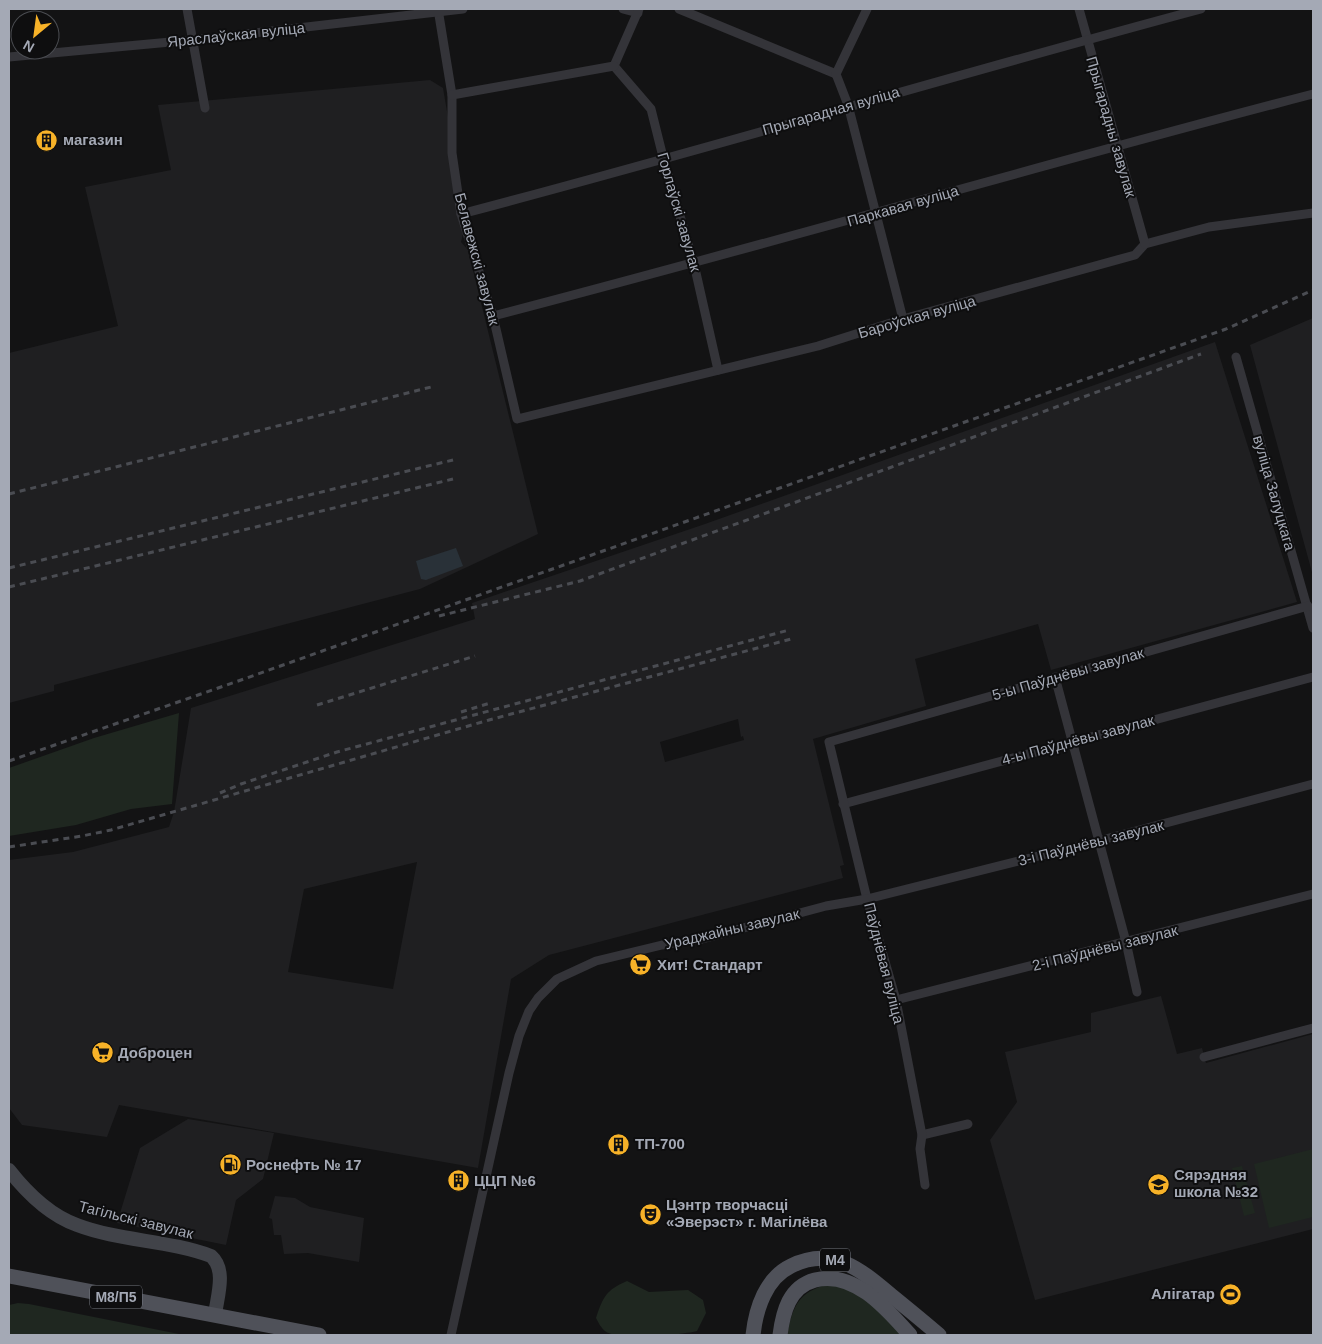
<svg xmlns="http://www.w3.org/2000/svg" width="1322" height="1344" font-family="Helvetica,sans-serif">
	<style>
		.built { fill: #1f1f21; fill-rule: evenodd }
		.green { fill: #1f2720 }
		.water { fill: #293138 }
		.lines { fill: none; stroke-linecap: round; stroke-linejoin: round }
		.street { stroke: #343439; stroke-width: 9 }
		.secondary { stroke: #414349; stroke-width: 14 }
		.primary { stroke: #4f5159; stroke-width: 15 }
		.rail { stroke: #4a4c52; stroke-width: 3; stroke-dasharray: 6 5; stroke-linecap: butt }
		.labels { text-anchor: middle; stroke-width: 4; stroke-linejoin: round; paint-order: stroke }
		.shield { fill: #0e0e0f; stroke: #777a83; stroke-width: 1 }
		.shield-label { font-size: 14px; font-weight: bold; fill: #a4a9b5 }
		.street-label { font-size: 15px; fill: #a4a9b5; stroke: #0e0e0f }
		.poi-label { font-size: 15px; font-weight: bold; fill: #a4a9b5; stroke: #0e0e0f; text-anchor: start }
	</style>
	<rect width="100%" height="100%" fill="#131314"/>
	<g class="built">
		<path d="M430 80 443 88 466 222 461 242 468 250 538 534 420 589 54 685V691L9 703V353L118 326 85 187 171 170 158 105Z"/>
		<path d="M1313 318V576L1250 345Z"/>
		<path d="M1215 342 1297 602 1051 670 1038 624 915 659 926 706 813 739 844 865 840 866 843 878 549 955 511 979 478 1168 119 1105 107 1137 22 1125 9 1108V860L73 852 169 827 174 812 191 708 475 619 472 603 705 524ZM738 719 741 737 743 736 744 740 665 762 660 742ZM417 862 393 989 288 972 304 889Z"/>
		<path d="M1161 996 1177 1054 1202 1048 1206 1063 1313 1034V1229L1035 1300 990 1140 1017 1102 1005 1052 1091 1032V1013Z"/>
		<path d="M188 1119 274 1133 263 1179 236 1200 226 1245 117 1223 140 1148Z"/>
		<path d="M275 1196 295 1198 310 1207 364 1218 359 1262 308 1253 284 1254 281 1235H274L272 1219 269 1218Z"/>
	</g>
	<g class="green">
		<path d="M179 713 172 804 131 809 76 825 9 836V768L94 738Z"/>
		<path d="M1313 1149V1217L1269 1228 1254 1164Z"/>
		<path d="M1242 1166 1255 1213 1244 1216 1232 1168Z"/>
		<path d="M627 1281 649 1292 688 1290 703 1300 706 1313 697 1331C682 1335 616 1341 605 1331 601 1328 598 1322 596 1318 603 1297 606 1290 627 1281Z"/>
		<path d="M829 1284C862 1286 882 1313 904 1335H787C793 1306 798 1292 829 1284Z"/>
		<path d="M18 1303 29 1304 184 1335H9V1305Z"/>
	</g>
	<path class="water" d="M456 548 463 566 426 580 421 579 416 561Z"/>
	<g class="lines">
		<g class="street">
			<path d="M187 9 205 108"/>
			<path d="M438 9 452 95V153L461 214 493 316 517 419 818 346 903 319 1135 255 1145 244 1209 227 1313 213"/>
			<path d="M623 9 638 13"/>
			<path d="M679 9 836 74"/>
			<path d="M867 9 836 74 848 105 903 319"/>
			<path d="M1079 9 1145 244"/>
			<path d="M9 57 192 40 463 9"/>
			<path d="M614 66 651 109 664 161 694 264 718 370"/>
			<path d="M614 66 639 9"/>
			<path d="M452 95 614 66"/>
			<path d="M461 214C709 149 954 75 1201 9"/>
			<path d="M493 316C767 245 1039 165 1313 94"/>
			<path d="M1236 357 1313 628"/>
			<path d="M1055 677 1126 942 1137 992"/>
			<path d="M843 804 1313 677"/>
			<path d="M896 1000 1313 894"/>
			<path d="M1204 1057 1313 1028"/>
			<path d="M922 1135 968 1124"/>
			<path d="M925 1185 920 1149 922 1135 896 1000 867 899 829 742 1308 606"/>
			<path d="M451 1335 509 1073 519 1036 529 1011 538 998 557 979 596 961 662 945 702 939 826 906 867 899 1098 841 1313 784"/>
		</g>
		<path class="secondary" d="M9 1170C27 1193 49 1215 77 1225 119 1241 168 1240 211 1256 227 1270 217 1297 215 1315"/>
		<g class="primary">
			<path d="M9 1276 319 1335"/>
			<path d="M753 1335C756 1308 766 1278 791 1266 833 1245 861 1270 892 1296 908 1309 924 1322 939 1335"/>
			<path d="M780 1335C783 1312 789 1287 815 1280 854 1270 887 1309 910 1335"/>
		</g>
		<g class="rail">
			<path d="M9 494 435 386"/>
			<path d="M9 568 457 459"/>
			<path d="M9 587 453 479"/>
			<path d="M439 616 580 581 1201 354"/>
			<path d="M317 705 475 656"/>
			<path d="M461 712 490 703"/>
			<path d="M9 761 241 680 1226 329 1313 290"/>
			<path d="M220 793 241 784 337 752 789 630"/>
			<path d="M9 847 82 836 111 830 489 720 791 639"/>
		</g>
	</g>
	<defs>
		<symbol id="building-disc" viewBox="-11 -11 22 22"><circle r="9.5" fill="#f7b228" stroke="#0e0e0f"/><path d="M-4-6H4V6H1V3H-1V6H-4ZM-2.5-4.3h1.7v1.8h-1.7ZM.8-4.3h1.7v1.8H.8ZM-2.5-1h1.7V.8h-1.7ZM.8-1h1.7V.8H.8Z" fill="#111"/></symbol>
		<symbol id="supermarket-disc" viewBox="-11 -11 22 22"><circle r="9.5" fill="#f7b228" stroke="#0e0e0f"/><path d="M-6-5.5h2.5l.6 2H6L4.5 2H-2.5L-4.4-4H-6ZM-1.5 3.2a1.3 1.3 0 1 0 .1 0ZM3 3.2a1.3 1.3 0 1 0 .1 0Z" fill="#111"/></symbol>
		<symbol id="fuel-disc" viewBox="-11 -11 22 22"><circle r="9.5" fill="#f7b228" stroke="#0e0e0f"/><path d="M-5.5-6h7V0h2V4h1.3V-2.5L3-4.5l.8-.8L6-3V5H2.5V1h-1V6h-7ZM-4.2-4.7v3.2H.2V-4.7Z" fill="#111"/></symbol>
		<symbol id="school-disc" viewBox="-11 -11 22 22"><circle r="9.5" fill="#f7b228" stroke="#0e0e0f"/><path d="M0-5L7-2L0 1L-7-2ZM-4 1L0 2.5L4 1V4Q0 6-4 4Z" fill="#111"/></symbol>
		<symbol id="theatre-disc" viewBox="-11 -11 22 22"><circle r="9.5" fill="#f7b228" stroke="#0e0e0f"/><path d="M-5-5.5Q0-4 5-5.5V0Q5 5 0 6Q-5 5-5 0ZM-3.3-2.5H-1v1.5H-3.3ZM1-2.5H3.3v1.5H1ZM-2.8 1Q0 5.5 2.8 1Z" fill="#111"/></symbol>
		<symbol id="stadium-disc" viewBox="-11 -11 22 22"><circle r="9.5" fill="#f7b228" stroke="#0e0e0f"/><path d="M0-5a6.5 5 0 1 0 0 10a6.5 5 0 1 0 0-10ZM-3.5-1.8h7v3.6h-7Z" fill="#111"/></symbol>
	</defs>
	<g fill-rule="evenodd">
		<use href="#building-disc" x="34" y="128" width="25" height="25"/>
		<use href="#supermarket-disc" x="628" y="952" width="25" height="25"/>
		<use href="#supermarket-disc" x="90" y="1040" width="25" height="25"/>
		<use href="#building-disc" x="606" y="1132" width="25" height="25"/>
		<use href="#fuel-disc" x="218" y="1152" width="25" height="25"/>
		<use href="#building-disc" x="446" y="1168" width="25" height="25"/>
		<use href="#school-disc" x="1146" y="1172" width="25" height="25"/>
		<use href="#theatre-disc" x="638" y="1202" width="25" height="25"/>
		<use href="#stadium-disc" x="1218" y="1282" width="25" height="25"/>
	</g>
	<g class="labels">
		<g class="shield">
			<rect x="820" y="1248.5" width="30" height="23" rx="4"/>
			<rect x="90" y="1285.5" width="52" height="23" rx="4"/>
		</g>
		<g class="shield-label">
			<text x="835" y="1265">М4</text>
			<text x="116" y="1302">М8/П5</text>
		</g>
		<g class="street-label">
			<text transform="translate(236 35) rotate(-6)" y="5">Яраслаўская вуліца</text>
			<text transform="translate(831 111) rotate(-16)" y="5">Прыгарадная вуліца</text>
			<text transform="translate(1111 127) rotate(74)" y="5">Прыгарадны завулак</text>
			<text transform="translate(903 206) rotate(-16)" y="5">Паркавая вуліца</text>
			<text transform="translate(679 212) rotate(74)" y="5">Горлаўскі завулак</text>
			<text transform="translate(477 259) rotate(75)" y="5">Белавежскі завулак</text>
			<text transform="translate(917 317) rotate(-16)" y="5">Бароўская вуліца</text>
			<text transform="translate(1274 493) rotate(74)" y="5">вуліца Залуцкага</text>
			<text transform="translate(1068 674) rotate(-16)" y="5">5-ы Паўднёвы завулак</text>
			<text transform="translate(1078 740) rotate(-15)" y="5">4-ы Паўднёвы завулак</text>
			<text transform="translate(1091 843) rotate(-14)" y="5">3-і Паўднёвы завулак</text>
			<text transform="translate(732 929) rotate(-13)" y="5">Ураджайны завулак</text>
			<text transform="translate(1105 948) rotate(-14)" y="5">2-і Паўднёвы завулак</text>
			<text transform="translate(884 963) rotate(76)" y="5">Паўднёвая вуліца</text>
			<text transform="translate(136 1220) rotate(14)" y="5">Тагільскі завулак</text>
		</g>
		<g class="poi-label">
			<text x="63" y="145">магазин</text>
			<text x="657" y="970">Хит! Стандарт</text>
			<text x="118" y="1058">Доброцен</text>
			<text x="635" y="1149">ТП-700</text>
			<text x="246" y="1170">Роснефть № 17</text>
			<text x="1174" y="1180">Сярэдняя<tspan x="1174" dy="17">школа №32</tspan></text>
			<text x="474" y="1186">ЦЦП №6</text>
			<text x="666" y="1210">Цэнтр творчасці<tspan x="666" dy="17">«Эверэст» г. Магілёва</tspan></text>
			<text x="1215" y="1299" text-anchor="end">Алігатар</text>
		</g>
	</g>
	<rect width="1322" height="1344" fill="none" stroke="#a4a9b5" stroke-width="20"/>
	<g transform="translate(35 35) rotate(209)"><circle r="24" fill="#0e0e0f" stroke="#4a4c51"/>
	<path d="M0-4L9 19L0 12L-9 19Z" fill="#f7b228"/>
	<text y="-8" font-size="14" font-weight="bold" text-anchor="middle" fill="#a4a9b5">N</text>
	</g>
</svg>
